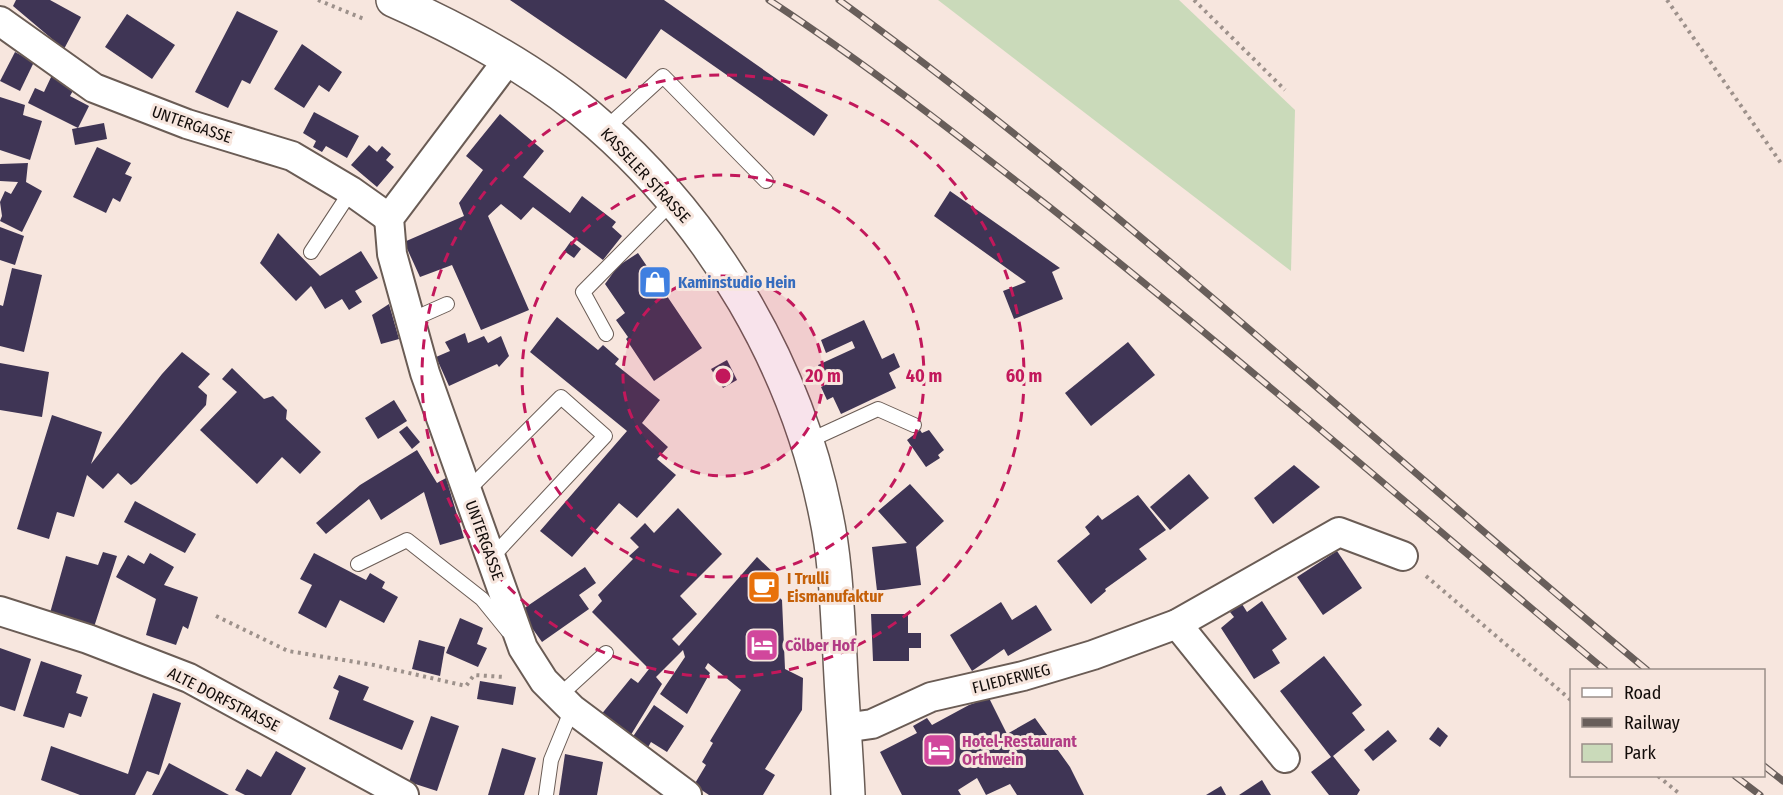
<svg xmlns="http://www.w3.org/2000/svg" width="1783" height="795" font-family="'Fira Sans Condensed',sans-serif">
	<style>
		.green { fill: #cadaba }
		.building { fill: #3f3555 }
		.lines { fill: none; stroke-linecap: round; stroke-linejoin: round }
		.service-casing { stroke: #6a5c55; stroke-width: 16 }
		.minor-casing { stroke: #6a5c55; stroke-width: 32 }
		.secondary-casing { stroke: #6a5c55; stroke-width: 36 }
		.path { stroke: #9d918b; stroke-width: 4; stroke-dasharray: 3 4.5; stroke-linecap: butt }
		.service { stroke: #fff; stroke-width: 14 }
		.minor { stroke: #fff; stroke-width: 28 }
		.secondary { stroke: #fff; stroke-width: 33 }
		.rail-casing { stroke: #685e5a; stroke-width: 7 }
		.rail { stroke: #f7e6de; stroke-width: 4.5; stroke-dasharray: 14; stroke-linecap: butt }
		.ring { fill: none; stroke: #c2185b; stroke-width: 3; stroke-dasharray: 10 8 }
		.labels { text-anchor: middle; stroke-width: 6; stroke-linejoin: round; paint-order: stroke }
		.street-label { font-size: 16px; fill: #120c0a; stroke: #f7e6de }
		.shop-label { font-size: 16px; font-weight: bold; fill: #366cbe; stroke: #f7e6de; text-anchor: start }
		.food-label { font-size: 16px; font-weight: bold; fill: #c56008; stroke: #f7e6de; text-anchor: start }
		.hotel-label { font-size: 16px; font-weight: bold; fill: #b23c85; stroke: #f7e6de; text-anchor: start }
		.centre { fill: #c2185b; stroke: #f7e6de; stroke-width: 3 }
		.ring-label { font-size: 18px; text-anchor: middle; font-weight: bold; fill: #c2185b; stroke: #f7e6de; stroke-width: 6; stroke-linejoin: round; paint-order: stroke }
	</style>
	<rect width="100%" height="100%" fill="#f7e6de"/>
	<path class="green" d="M938 0H1179L1295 110 1291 271Z"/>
	<g class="building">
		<path d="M16 0H50L81 17 64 49 13 6Z"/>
		<path d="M510 0H664L828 115 814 136 661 29 626 79Z"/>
		<path d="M237 11 278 31 250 84 242 80 228 108 195 92Z"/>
		<path d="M127 14 175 45 152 79 105 47Z"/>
		<path d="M302 44 342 72 329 92 319 85 304 108 274 89Z"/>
		<path d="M15 52 34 62 20 91 0 81Z"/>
		<path d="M52 75 75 87 70 96 89 106 78 128 28 103 35 88 44 92Z"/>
		<path d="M0 97 25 105 23 115 42 121 30 160 0 150Z"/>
		<path d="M314 112 359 136 347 158 326 146 322 152 313 147 316 141 303 133Z"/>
		<path d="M500 114 544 151 523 177 570 213 582 196 616 222 612 227 622 236 603 260 533 207 521 220 501 204 488 216 529 310 481 330 452 265 420 277 404 242 464 216 459 203 483 170 466 156Z"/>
		<path d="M104 123 107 139 75 145 72 129Z"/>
		<path d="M369 145 377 152 382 146 391 154 386 160 394 167 377 187 351 165Z"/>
		<path d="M97 147 131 163 125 174 132 177 120 202 113 198 106 213 73 197Z"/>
		<path d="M28 163 26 182 42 191 22 232 0 221 2 216 0 202 5 191 11 194 18 182 0 181V164Z"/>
		<path d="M950 191 1060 268 1052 272 1063 299 1014 319 1003 291 1026 282 934 216Z"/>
		<path d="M0 227 24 236 15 265 0 260Z"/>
		<path d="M278 233 320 276 361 251 378 278 355 291 362 302 349 310 342 299 325 309 311 286 296 301 260 263Z"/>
		<path d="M571 241 581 249 574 258 564 251Z"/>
		<path d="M638 253 702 348 654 381 626 339 628 337 616 320 625 313 605 284 618 266Z"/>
		<path d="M12 268 42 275 24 352 0 346V305L3 306Z"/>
		<path d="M389 304 399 339 381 344 372 315Z"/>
		<path d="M557 317 598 350 603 345 619 359 615 364 660 400 642 423 668 447 657 459 676 475 637 518 619 503 572 557 540 531 627 431 530 352Z"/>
		<path d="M864 320 882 359 894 353 900 367 889 373 896 388 841 414 833 397 827 400 821 387 827 384 818 365 855 348 852 341 826 353 821 340Z"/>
		<path d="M465 333 468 343 484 336 488 343 501 336 509 356 499 367 497 364 449 386 436 357 450 351 445 342Z"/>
		<path d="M1128 342 1155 375 1091 426 1065 393Z"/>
		<path d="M182 352 210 374 198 387 207 395 206 405 137 481 131 485 118 473 103 489 87 475 74 517 57 512 49 539 17 529 52 415 102 432 91 464 162 374Z"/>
		<path d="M727 360 737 380 723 388 711 369Z"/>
		<path d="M0 363 49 372 42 417 0 410Z"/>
		<path d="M232 368 264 399 273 396 287 410 286 419 321 452 300 474 282 457 257 484 200 430 237 392 222 379Z"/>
		<path d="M394 400 407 421 378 439 365 418Z"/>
		<path d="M407 426 420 442 412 449 399 432Z"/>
		<path d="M920 430 922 433 929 430 944 450 938 455 940 458 926 467 907 440Z"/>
		<path d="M417 450 437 483 446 478 464 538 440 545 424 492 381 520 369 499 326 534 316 523 360 485Z"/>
		<path d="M1294 465 1320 487 1273 524 1254 498Z"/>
		<path d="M1189 474 1209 498 1170 530 1150 507Z"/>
		<path d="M910 484 944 521 916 547 921 585 877 591 872 547 907 543 878 511Z"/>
		<path d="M1138 495 1166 530 1139 549 1147 559 1105 589 1106 591 1091 604 1057 561 1090 534 1085 527 1098 515 1102 520Z"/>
		<path d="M135 501 196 534 185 553 124 522Z"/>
		<path d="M678 508 722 554 680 596 697 614 672 639 679 646 757 557 777 576 768 587 782 600 785 669 803 678 802 710 765 769 775 775 763 795H709L694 785 706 765 702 762 713 743 710 741 741 690 708 663 705 668 710 673 687 714 660 694 685 657 683 650 656 677 662 684 629 738 600 716 631 678 638 683 649 669 592 612 602 601 598 595 633 559 629 556 639 547 630 538 645 523 654 533Z"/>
		<path d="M1337 551 1362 588 1323 615 1297 577Z"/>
		<path d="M103 552 117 556 94 627 50 613 66 556 98 565Z"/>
		<path d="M150 553 174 567 164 585 198 597 188 629 183 626 176 645 146 635 156 599 116 577 128 555 144 564Z"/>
		<path d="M314 553 366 580 370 573 385 582 382 588 398 597 384 623 340 600 326 628 298 613 312 585 300 579Z"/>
		<path d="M585 567 596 583 579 595 589 609 542 642 520 611Z"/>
		<path d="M1262 601 1287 639 1272 650 1280 663 1254 679 1221 628 1234 617 1230 612 1242 604 1247 612Z"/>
		<path d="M1001 602 1012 620 1036 605 1052 630 1008 656 1004 649 972 671 950 635Z"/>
		<path d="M871 614H908V633H921V648H909V661H873Z"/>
		<path d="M460 618 483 628 477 644 487 648 478 667 446 653Z"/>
		<path d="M419 640 445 647 440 676 412 669Z"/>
		<path d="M0 648 31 659 15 711 0 706Z"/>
		<path d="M1324 656 1362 705 1352 713 1365 730 1333 756 1360 790 1357 795H1329L1311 772 1331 757 1280 691Z"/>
		<path d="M41 661 82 675 76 693 88 697 81 717 69 713 64 728 23 716Z"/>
		<path d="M339 675 369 687 363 700 414 721 402 750 329 719 339 691 333 688Z"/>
		<path d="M480 681 516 687 513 705 477 699Z"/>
		<path d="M153 693 181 703 159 775 147 771 135 795H80L41 780 51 746 128 774Z"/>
		<path d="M989 698 1007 734 1035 718 1070 767 1084 795H1017L1010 784 986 795 977 778 958 790 961 795H902L880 752 917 733 913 726 927 718 932 725 969 705Z"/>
		<path d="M654 705 684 726 667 752 651 742 647 749 632 738Z"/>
		<path d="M431 716 459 726 437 791 409 782Z"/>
		<path d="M1438 727 1448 736 1440 747 1429 739Z"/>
		<path d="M1388 730 1397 741 1373 761 1364 750Z"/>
		<path d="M502 748 536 758 524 795H488Z"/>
		<path d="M276 751 306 768 291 795H245L235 790 247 769 261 777Z"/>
		<path d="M565 754 603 762 597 795H559Z"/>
		<path d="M169 763 229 795H152Z"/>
		<path d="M1262 780 1271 795H1239Z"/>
		<path d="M1221 786 1226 795H1206Z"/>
	</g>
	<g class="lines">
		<defs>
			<g id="service">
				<path d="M604 130 663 76 766 181"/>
				<path d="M311 252 351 191"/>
				<path d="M411 320 447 304"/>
				<path d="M606 334 583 292 673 201"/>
				<path d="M806 442 878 409 914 425"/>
				<path d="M467 491 561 397 605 436 491 558"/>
				<path d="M358 564 407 540 482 599 508 631"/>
				<path d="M559 696 606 653"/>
				<path d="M546 795 551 760 572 709"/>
			</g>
			<g id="minor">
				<path d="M0 21 94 88 187 124 292 156 351 191 389 218"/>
				<path d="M508 60 389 218 392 254 425 373 523 648 544 681 572 709 687 795"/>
				<path d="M0 611 88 639 189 678 404 795"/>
				<path d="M1177 624 1285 758"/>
				<path d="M844 728 872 724 931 697 1023 676 1093 655 1177 624 1339 532 1403 556"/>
			</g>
			<path id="secondary" d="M393 0C465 32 539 72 599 125 713 225 796 365 826 515 836 562 837 609 840 657 842 703 846 749 848 795"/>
		</defs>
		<use href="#service" class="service-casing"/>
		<use href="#minor" class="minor-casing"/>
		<use href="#secondary" class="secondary-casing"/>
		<g class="path">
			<path d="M318 0 364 19"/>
			<path d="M1194 0 1285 90"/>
			<path d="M1667 0 1783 166"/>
			<path d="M1426 576 1572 701"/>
			<path d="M216 616 288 651 374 665 466 686 474 675 504 677"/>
			<path d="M1658 776 1681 795"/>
		</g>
		<use href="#service" class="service"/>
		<use href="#minor" class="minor"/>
		<use href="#secondary" class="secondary"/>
		<defs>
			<g id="rail">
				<path d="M769 0C865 63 956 134 1047 205 1237 355 1419 515 1605 670"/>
				<path d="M839 0C1123 206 1378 447 1647 670"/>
				<path d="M1764 766 1783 781"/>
				<path d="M1735 776 1760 795"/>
			</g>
		</defs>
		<use href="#rail" class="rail-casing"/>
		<use href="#rail" class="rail"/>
	</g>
	<circle cx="723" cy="376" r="100" fill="#c2185b" fill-opacity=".12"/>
	<g class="ring">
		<circle cx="723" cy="376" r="100"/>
		<circle cx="723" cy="376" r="201"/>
		<circle cx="723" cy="376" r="301"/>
	</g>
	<defs>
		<symbol id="shop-square" viewBox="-11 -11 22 22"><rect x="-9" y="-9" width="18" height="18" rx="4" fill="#3f7fe0" stroke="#f7e6de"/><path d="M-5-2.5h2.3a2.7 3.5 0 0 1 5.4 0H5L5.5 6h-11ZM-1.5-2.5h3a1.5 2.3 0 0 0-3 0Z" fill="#fff"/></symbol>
		<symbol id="cafe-square" viewBox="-11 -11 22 22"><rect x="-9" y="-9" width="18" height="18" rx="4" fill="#e8710a" stroke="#f7e6de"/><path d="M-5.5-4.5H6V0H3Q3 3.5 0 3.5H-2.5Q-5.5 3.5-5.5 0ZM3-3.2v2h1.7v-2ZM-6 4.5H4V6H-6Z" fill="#fff"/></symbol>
		<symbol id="hotel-square" viewBox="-11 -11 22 22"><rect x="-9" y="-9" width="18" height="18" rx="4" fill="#d1479c" stroke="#f7e6de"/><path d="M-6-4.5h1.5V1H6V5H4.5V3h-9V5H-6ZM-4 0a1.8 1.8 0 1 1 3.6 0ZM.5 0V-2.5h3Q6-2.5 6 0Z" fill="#fff"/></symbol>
	</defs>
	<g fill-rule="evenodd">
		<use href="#shop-square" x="636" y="263" width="38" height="38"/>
		<use href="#cafe-square" x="745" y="568" width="38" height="38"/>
		<use href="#hotel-square" x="743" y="626" width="38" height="38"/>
		<use href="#hotel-square" x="920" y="731" width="38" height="38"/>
	</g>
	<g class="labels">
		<g class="street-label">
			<text transform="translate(192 124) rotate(19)" y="6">UNTERGASSE</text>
			<text transform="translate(646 175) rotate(47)" y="6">KASSELER STRASSE</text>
			<text transform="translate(485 540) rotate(70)" y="6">UNTERGASSE</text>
			<text transform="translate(1011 678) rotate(-14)" y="6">FLIEDERWEG</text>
			<text transform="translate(224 699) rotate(27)" y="6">ALTE DORFSTRASSE</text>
		</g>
		<g class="shop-label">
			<text x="678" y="288">Kaminstudio Hein</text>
		</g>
		<g class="food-label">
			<text x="787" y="584">I Trulli<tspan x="787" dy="18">Eismanufaktur</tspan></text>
		</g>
		<g class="hotel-label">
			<text x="785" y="651">Cölber Hof</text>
			<text x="962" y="747">Hotel-Restaurant<tspan x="962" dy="18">Orthwein</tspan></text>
		</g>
	</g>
	<circle cx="723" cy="376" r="9" class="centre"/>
	<g class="ring-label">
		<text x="823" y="382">20 m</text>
		<text x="924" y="382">40 m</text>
		<text x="1024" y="382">60 m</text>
	</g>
	<rect x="1570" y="669" width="195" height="108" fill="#f7e6de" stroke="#9b8f89" stroke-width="1.5"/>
	<rect x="1582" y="688" width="30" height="9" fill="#ffffff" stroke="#9b8f89" stroke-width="1.5"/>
	<text x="1624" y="699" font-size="18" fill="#120c0a">Road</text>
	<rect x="1582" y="718" width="30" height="9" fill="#685e5a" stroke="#9b8f89" stroke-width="1.5"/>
	<text x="1624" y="729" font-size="18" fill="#120c0a">Railway</text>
	<rect x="1582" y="744" width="30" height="18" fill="#cadaba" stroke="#9b8f89" stroke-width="1.5"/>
	<text x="1624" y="759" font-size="18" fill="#120c0a">Park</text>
</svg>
